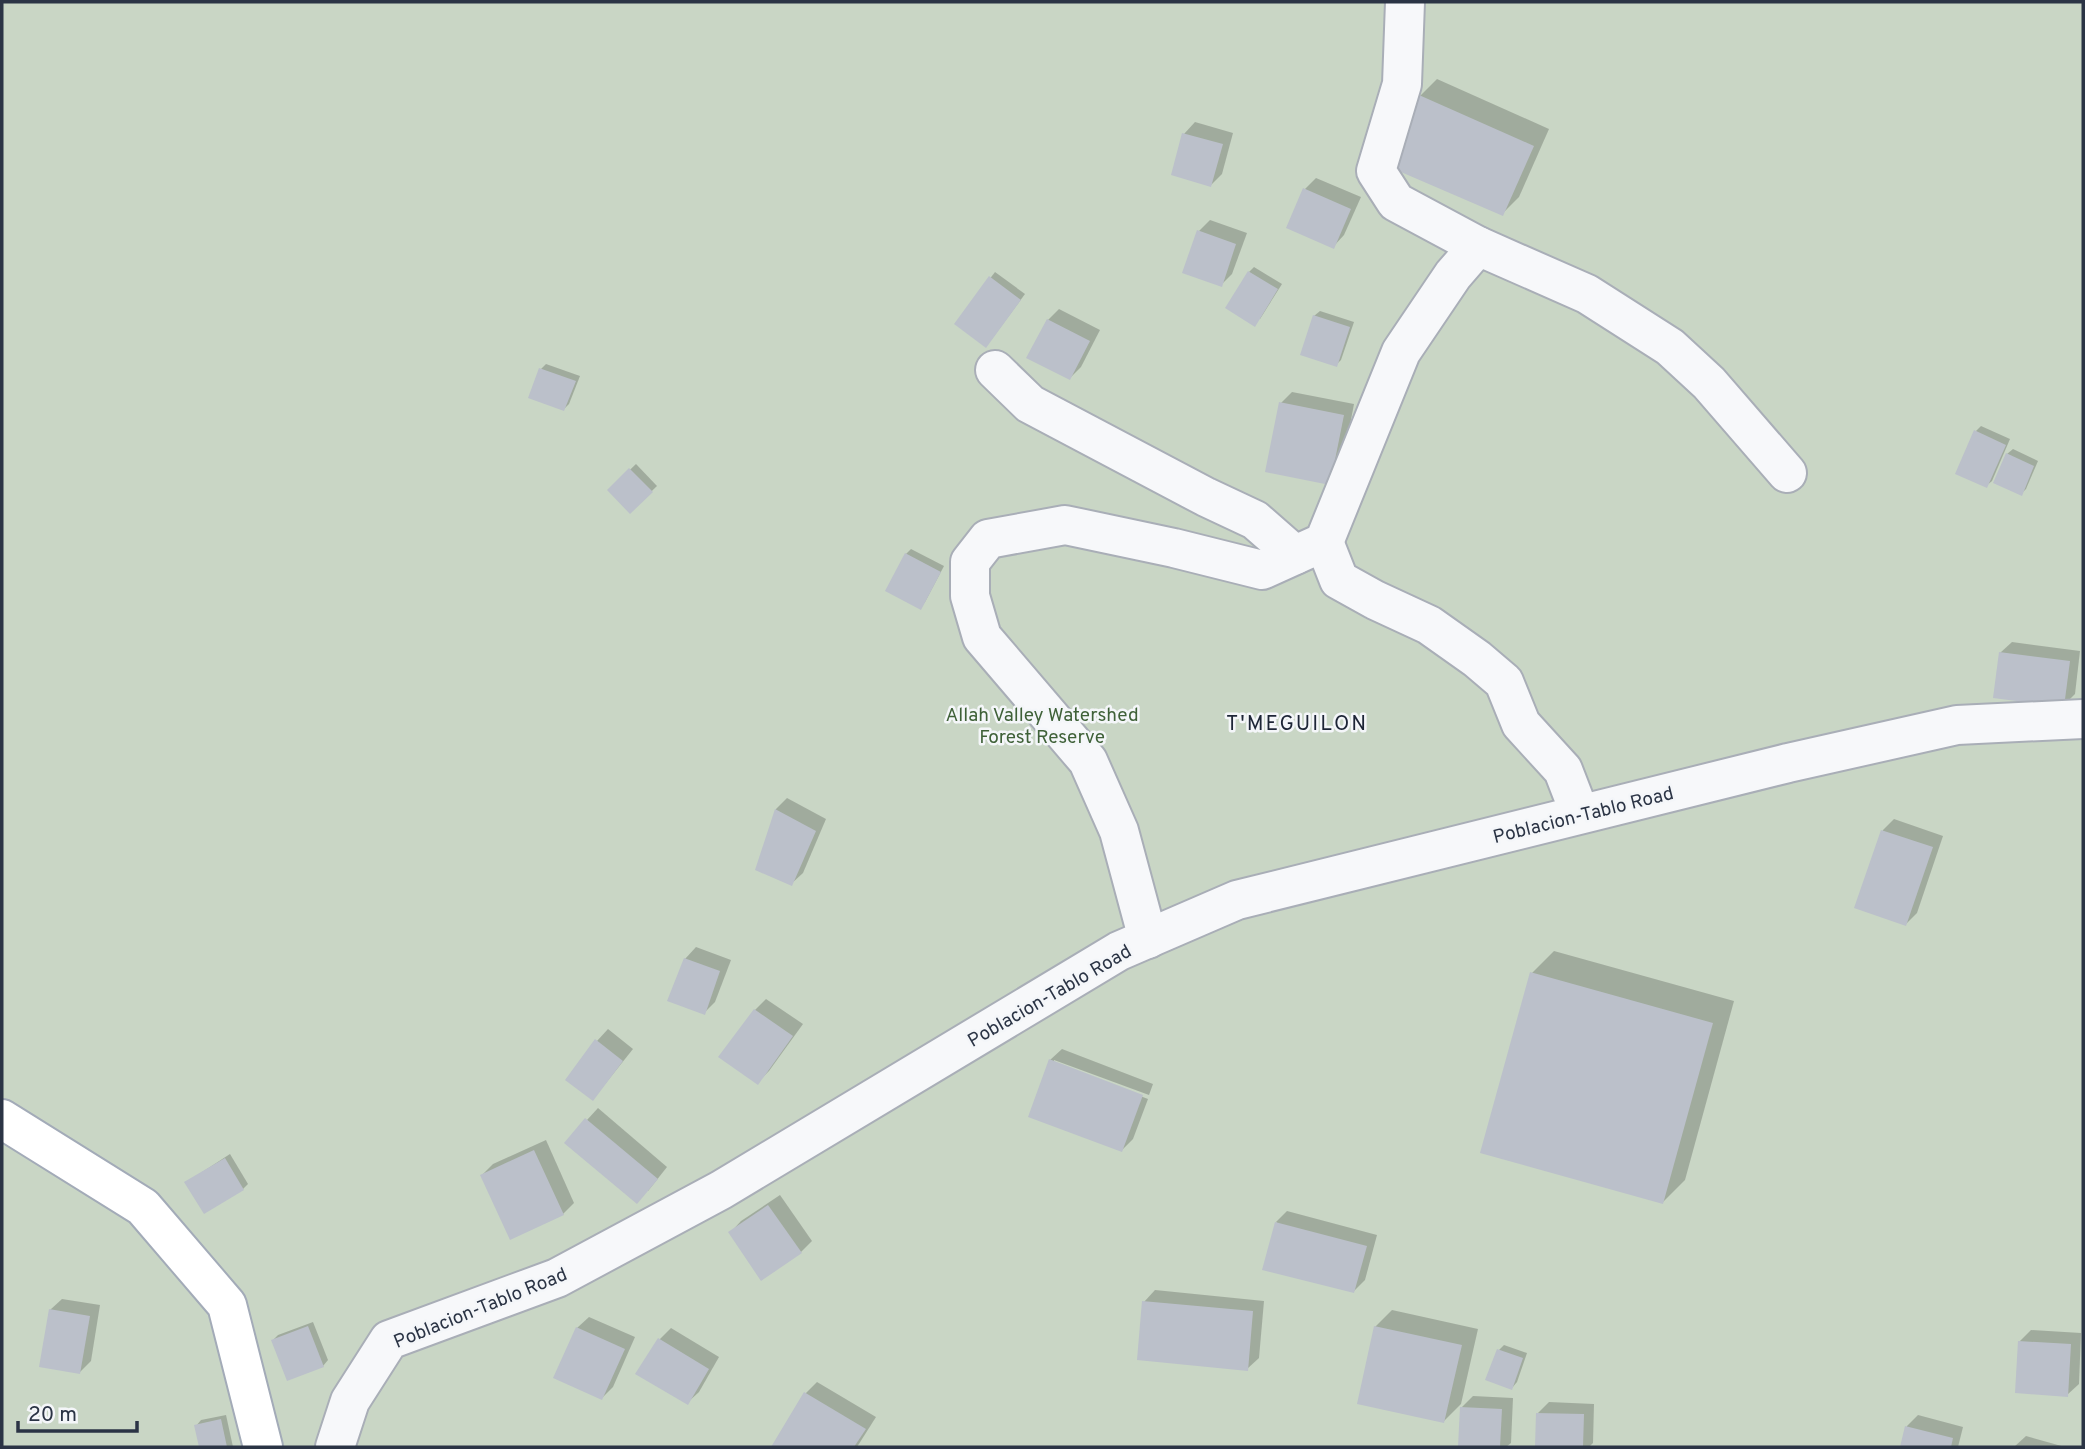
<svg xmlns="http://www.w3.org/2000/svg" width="2085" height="1449" font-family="Overpass,sans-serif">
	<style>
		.green { fill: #c9d6c5 }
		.shadow { fill: #0003 }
		.building { fill: #bbc0ca }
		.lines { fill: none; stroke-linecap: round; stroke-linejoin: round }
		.minor-casing { stroke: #a9aeb7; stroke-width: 42 }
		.major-casing { stroke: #a3abb8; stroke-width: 42 }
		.minor { stroke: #f7f8fa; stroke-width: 38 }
		.major { stroke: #fff; stroke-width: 38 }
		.labels { text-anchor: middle; stroke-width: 5; stroke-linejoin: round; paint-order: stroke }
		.park-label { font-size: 19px; fill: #3f6138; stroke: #f4f6f9 }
		.street-label { font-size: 19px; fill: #2b3445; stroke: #f4f6f9 }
		.neighbourhood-label { font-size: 21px; letter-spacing: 2px; fill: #1d2536; stroke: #f4f6f9 }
	</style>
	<rect width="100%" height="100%" fill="#e4e7ec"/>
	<rect class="green" x="2" y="2" width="2081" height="1445"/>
	<g class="shadow">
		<path d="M1437 79 1549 129 1519 197 1502 214 1420 96Z"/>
		<path d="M1195 122 1233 133 1222 174 1211 185 1184 134Z"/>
		<path d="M1316 178 1361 197 1344 235 1333 247 1305 189Z"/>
		<path d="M1210 220 1247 233 1232 274 1221 285 1199 231Z"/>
		<path d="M1254 267 1282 284 1260 319 1249 272Z"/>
		<path d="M995 272 1025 294 991 340 956 323Z"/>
		<path d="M1059 309 1100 330 1081 367 1070 378 1048 320Z"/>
		<path d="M1320 311 1354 322 1341 360 1336 365 1314 316Z"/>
		<path d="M546 364 580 376 569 404 564 409 541 369Z"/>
		<path d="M1292 392 1354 404 1341 472 1329 483 1281 403Z"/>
		<path d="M1981 426 2010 439 1992 481 1986 486 1976 431Z"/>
		<path d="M2013 449 2038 461 2026 489 2021 494 2007 454Z"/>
		<path d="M636 464 657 486 630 512 609 490Z"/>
		<path d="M911 549 944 566 925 602 920 608 906 554Z"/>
		<path d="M2012 642 2080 651 2075 694 2064 705 2000 653Z"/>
		<path d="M787 798 826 819 803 873 791 884 757 869 776 809Z"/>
		<path d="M1894 819 1943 836 1917 913 1906 924 1857 907 1883 830Z"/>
		<path d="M696 947 731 960 715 1002 704 1013 685 959Z"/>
		<path d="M1554 951 1734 1001 1685 1180 1663 1202 1532 973Z"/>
		<path d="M766 999 803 1024 769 1071 757 1083 721 1057 755 1010Z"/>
		<path d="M608 1029 633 1049 593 1099 597 1041Z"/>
		<path d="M1062 1049 1153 1084 1149 1095 1054 1060V1063L1148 1099 1133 1139 1122 1150 1050 1060Z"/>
		<path d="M598 1108 667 1167 648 1191 587 1120Z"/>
		<path d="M546 1140 574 1203 563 1214 482 1175 493 1164Z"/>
		<path d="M230 1154 248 1184 243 1189 187 1182Z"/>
		<path d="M780 1195 812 1241 801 1252 730 1233 741 1221Z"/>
		<path d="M1287 1211 1377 1235 1365 1280 1354 1291 1276 1222Z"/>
		<path d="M1155 1290 1264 1301 1259 1358 1247 1369 1144 1302Z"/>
		<path d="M62 1299 100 1305 91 1361 80 1372 50 1310Z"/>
		<path d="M1392 1310 1478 1329 1461 1404 1444 1421 1375 1327Z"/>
		<path d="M589 1317 635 1337 613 1387 602 1398 577 1328Z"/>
		<path d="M313 1322 328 1360 323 1366 273 1340 278 1335Z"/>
		<path d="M671 1328 719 1357 699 1392 687 1403 638 1373 660 1339Z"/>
		<path d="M2031 1330 2081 1333 2079 1384 2067 1395 2019 1342Z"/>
		<path d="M1504 1345 1527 1353 1517 1382 1512 1388 1499 1350Z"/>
		<path d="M817 1382 876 1417 857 1447H773L806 1393Z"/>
		<path d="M1473 1396 1513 1398 1511 1443 1506 1447H1460L1461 1408Z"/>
		<path d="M1549 1402 1594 1404 1593 1443 1589 1447H1537L1538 1413Z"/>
		<path d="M226 1415 233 1447H200L196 1426 201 1420Z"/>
		<path d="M1918 1415 1963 1427 1958 1447H1901L1907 1426Z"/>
		<path d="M2026 1436 2065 1447H2014Z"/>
	</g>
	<g class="building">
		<path d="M1419 95 1534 146 1503 216 1387 166Z"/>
		<path d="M1182 133 1223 144 1211 187 1171 175Z"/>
		<path d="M1303 188 1351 209 1334 249 1286 228Z"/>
		<path d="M1197 230 1236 244 1222 287 1182 273Z"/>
		<path d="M1248 271 1278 289 1255 327 1225 308Z"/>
		<path d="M989 276 1021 300 986 348 954 324Z"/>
		<path d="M1313 315 1350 327 1337 367 1300 355Z"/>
		<path d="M1047 319 1090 341 1070 380 1026 358Z"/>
		<path d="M539 368 576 381 564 411 528 398Z"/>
		<path d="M1279 402 1344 415 1330 485 1265 472Z"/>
		<path d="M1974 430 2006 445 1987 488 1955 474Z"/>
		<path d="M2006 453 2034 466 2022 496 1993 483Z"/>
		<path d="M629 468 653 492 630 514 607 490Z"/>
		<path d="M905 553 941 572 921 610 885 591Z"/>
		<path d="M1999 652 2070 661 2064 707 1993 698Z"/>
		<path d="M775 809 816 831 792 886 755 870Z"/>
		<path d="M1881 830 1933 847 1906 926 1854 908Z"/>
		<path d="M684 958 720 971 705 1015 667 1001Z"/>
		<path d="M1530 972 1713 1023 1663 1204 1480 1153Z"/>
		<path d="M754 1009 793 1036 758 1085 718 1057Z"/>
		<path d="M595 1039 623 1061 593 1101 565 1080Z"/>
		<path d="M1049 1059 1143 1095 1122 1152 1028 1117Z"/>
		<path d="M585 1118 658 1179 637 1204 564 1143Z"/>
		<path d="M534 1150 564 1215 510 1240 480 1175Z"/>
		<path d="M225 1158 244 1190 204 1214 184 1182Z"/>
		<path d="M768 1205 802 1253 761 1281 728 1232Z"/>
		<path d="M1275 1222 1367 1246 1354 1293 1262 1270Z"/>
		<path d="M1142 1301 1253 1311 1248 1371 1137 1360Z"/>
		<path d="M49 1309 90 1316 80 1374 39 1367Z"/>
		<path d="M308 1326 324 1367 287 1381 271 1340Z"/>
		<path d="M1374 1326 1462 1345 1444 1423 1357 1404Z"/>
		<path d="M576 1327 625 1349 602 1400 553 1378Z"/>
		<path d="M658 1338 709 1369 688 1405 635 1374Z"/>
		<path d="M2018 1341 2071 1344 2068 1397 2015 1393Z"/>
		<path d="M1497 1349 1523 1358 1512 1390 1485 1380Z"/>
		<path d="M804 1392 866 1429 854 1447H771Z"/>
		<path d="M1460 1407 1502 1409 1500 1447H1458Z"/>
		<path d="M1536 1413 1584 1414 1583 1447H1535Z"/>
		<path d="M221 1419 227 1447H199L194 1425Z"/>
		<path d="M1905 1426 1953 1438 1951 1447H1900Z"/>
	</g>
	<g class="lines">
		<defs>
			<g id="minor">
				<path d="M1405 2 1402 84 1376 171 1396 202 1478 246"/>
				<path d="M995 370 1030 404 1206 497 1255 520 1295 555"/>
				<path d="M1324 542 1339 580 1375 600 1429 625 1477 659 1504 682 1521 724 1563 770 1580 814"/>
				<path d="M1148 939 1119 831 1088 761 982 637 970 596V562L988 539 1065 525 1174 548 1262 570 1324 542 1401 352 1453 275 1478 246 1587 294 1670 347 1709 383 1787 473"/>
				<path d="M335 1447 350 1401 389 1340 557 1278 721 1190 1119 951 1237 900 1788 763 1957 725 2083 719"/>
			</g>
			<path id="major" d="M2 1119 143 1207 227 1305 263 1447"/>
		</defs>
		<use href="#minor" class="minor-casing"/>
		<use href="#major" class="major-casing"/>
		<use href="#minor" class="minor"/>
		<use href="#major" class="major"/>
	</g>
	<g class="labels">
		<g class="park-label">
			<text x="1042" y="721">Allah Valley Watershed<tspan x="1042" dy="22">Forest Reserve</tspan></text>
		</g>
		<g class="street-label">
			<text transform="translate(1583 814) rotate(-14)" y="7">Poblacion-Tablo Road</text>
			<text transform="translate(1049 995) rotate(-30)" y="7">Poblacion-Tablo Road</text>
			<text transform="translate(480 1307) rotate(-22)" y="7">Poblacion-Tablo Road</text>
		</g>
		<g class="neighbourhood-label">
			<text x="1297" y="730">T'MEGUILON</text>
		</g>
	</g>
	<rect width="2085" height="1449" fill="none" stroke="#2b3445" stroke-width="7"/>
	<path d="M18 1421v10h119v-10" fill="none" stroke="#2b3445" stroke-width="3.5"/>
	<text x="28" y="1421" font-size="21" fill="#2b3445" stroke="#f4f6f9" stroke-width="5" paint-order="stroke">20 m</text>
</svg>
